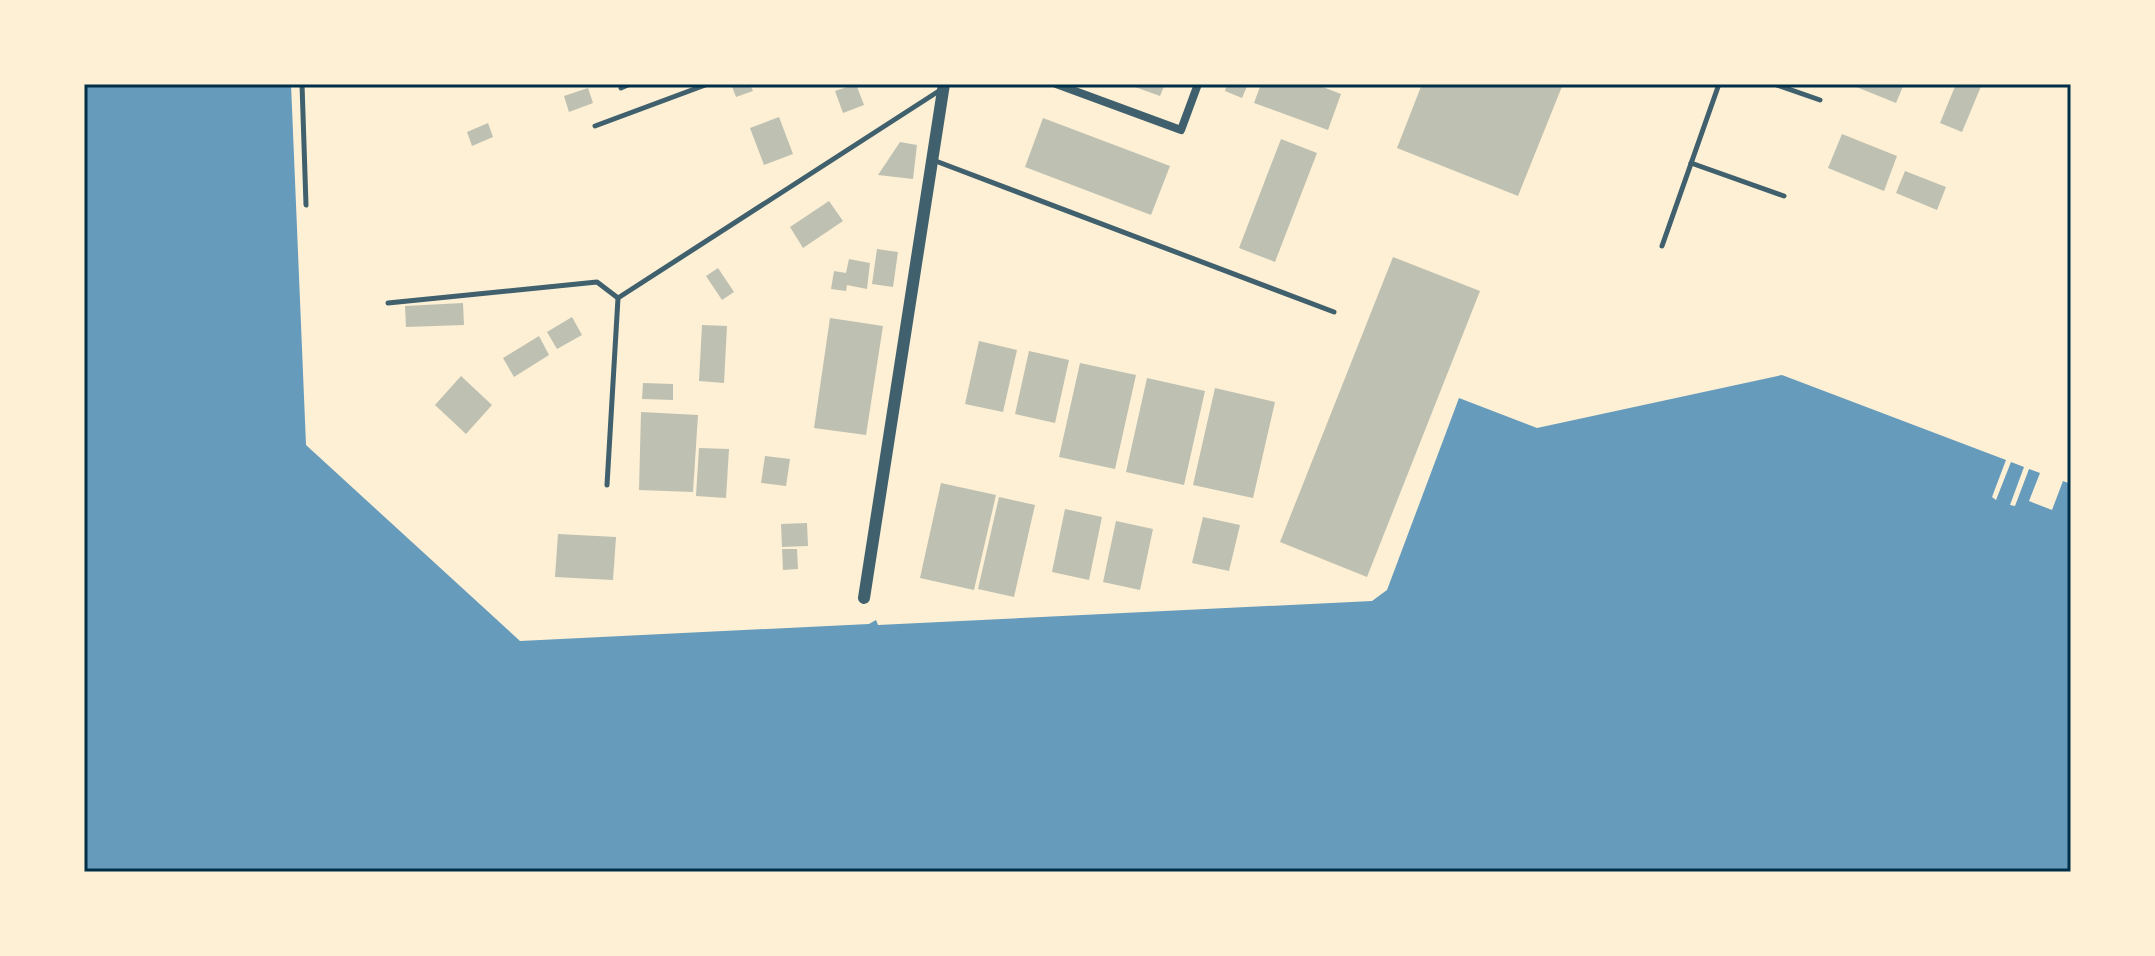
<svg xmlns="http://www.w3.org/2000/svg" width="2155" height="956" font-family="'Fira Sans Condensed',sans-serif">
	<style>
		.water { fill: #669bbc }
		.building { fill: #bec0b2 }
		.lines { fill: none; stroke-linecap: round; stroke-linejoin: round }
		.service { stroke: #3f606c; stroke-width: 5 }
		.minor { stroke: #3f606c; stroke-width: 8 }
		.tertiary { stroke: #3f606c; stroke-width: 12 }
		.neatline { fill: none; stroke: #003049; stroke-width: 3 }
	</style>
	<rect width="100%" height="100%" fill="#fdf0d5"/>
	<path class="water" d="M84 84H291L306 445 520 641 869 624 876 620 878 625 1372 601 1387 590 1459 398 1537 428 1782 375 2006 460 1992 497 1996 500 2011 462 2024 467 2010 505 2015 506 2029 469 2040 473 2029 501 2052 510 2063 481 2071 484V872H84Z"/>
	<g class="building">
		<path d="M731 84H750L753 91 736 97Z"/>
		<path d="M856 84 864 105 843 113 835 91Z"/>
		<path d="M1136 84H1165L1160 96 1135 87Z"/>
		<path d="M1227 84H1248L1242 98 1225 91Z"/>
		<path d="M1261 84H1315L1341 94 1328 130 1254 103Z"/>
		<path d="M1422 84H1563L1518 196 1397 148Z"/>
		<path d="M1849 84H1904L1896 103Z"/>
		<path d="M1956 84H1982L1962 132 1940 123Z"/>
		<path d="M588 88 593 103 569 112 564 96Z"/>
		<path d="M779 117 793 154 764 165 750 128Z"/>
		<path d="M1043 118 1170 166 1151 215 1025 167Z"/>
		<path d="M488 123 493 137 472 146 467 132Z"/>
		<path d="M1842 134 1897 156 1884 191 1828 168Z"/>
		<path d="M1281 139 1317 153 1275 262 1239 248Z"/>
		<path d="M900 142 917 145 913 179 878 175Z"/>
		<path d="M1905 171 1946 187 1937 210 1896 193Z"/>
		<path d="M829 201 843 221 803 248 790 227Z"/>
		<path d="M877 249 898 252 893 287 872 284Z"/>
		<path d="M1393 257 1480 291 1367 577 1280 542Z"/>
		<path d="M849 259 870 263 867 289 847 285 846 291 831 289 834 271 846 273Z"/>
		<path d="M718 268 734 292 722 300 706 276Z"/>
		<path d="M463 303 464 325 406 327 405 306Z"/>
		<path d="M572 317 582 335 557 349 547 332Z"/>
		<path d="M830 318 883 326 866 435 814 428Z"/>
		<path d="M702 325 727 326 724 383 699 381Z"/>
		<path d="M539 336 549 355 514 377 503 358Z"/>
		<path d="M979 341 1017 350 1003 412 965 404Z"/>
		<path d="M1029 351 1069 360 1055 423 1015 414Z"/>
		<path d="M1080 363 1136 375 1115 469 1059 457Z"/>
		<path d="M461 376 492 405 466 434 435 405Z"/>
		<path d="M1147 378 1205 391 1184 485 1126 472Z"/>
		<path d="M643 383 673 384V400L642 399Z"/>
		<path d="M1215 388 1275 402 1253 498 1193 485Z"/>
		<path d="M641 412 698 415 693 492 639 490Z"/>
		<path d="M699 448 729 449 726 498 696 496Z"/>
		<path d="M765 456 790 459 786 486 761 483Z"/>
		<path d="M941 483 996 495 974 590 920 578Z"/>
		<path d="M999 497 1035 505 1014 597 978 589Z"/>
		<path d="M1065 509 1102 517 1089 580 1052 572Z"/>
		<path d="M1203 517 1240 525 1229 571 1192 563Z"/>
		<path d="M1116 521 1153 529 1140 590 1103 582Z"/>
		<path d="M807 523 808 546 782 547 781 524Z"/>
		<path d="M558 534 616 537 613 580 555 577Z"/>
		<path d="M782 549H797L798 569 783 570Z"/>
	</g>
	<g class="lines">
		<g class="service">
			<path d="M302 84 306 205"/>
			<path d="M1774 84 1820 100"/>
			<path d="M621 88 630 84"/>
			<path d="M595 126 708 84"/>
			<path d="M933 160 1334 312"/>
			<path d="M1691 163 1784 196"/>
			<path d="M1662 246 1719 84"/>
			<path d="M388 303 597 282 618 298 942 89"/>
			<path d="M607 485 618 298"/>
		</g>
		<path class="minor" d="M1056 84 1181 130 1198 84"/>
		<path class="tertiary" d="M864 598 944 84"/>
	</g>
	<rect width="2155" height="956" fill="none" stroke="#fdf0d5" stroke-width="172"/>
	<rect x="86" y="86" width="1983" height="784" class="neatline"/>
</svg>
